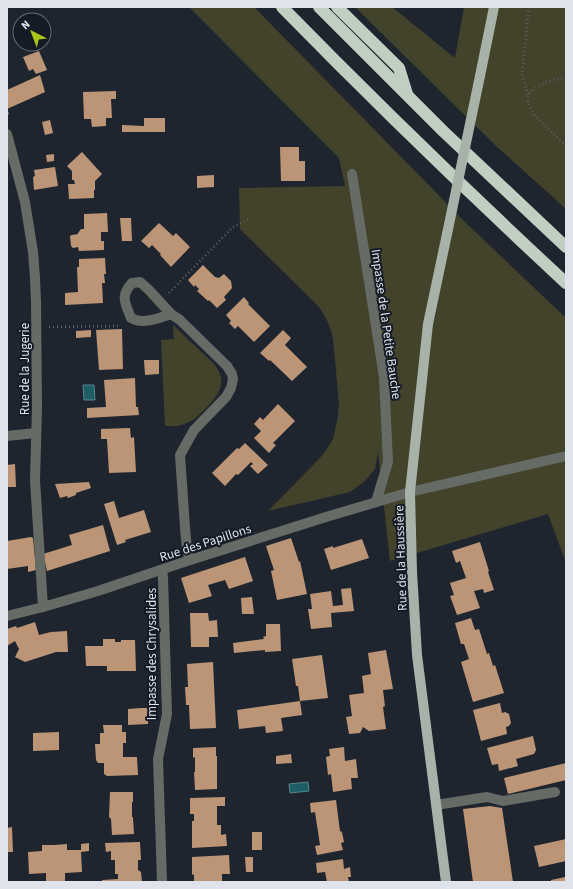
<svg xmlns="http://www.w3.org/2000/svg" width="573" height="889" font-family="'Source Sans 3',sans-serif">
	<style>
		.green { fill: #42432a }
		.water { fill: #1e5e65; stroke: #58868d }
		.building { fill: #bc9576 }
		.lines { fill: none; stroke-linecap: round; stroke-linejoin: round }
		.path { stroke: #5b606a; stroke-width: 2.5; stroke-dasharray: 1 3; stroke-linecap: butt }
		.minor { stroke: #666b66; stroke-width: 10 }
		.major { stroke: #a7b2a8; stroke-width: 10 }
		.highway { stroke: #c1cfc2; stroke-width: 12 }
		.major-bridge { stroke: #a7b2a8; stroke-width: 10 }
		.labels { text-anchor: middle; stroke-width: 4; stroke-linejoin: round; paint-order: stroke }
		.street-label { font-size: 13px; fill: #dfe3eb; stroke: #151b26 }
	</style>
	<rect width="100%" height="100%" fill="#1f252f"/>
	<g class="green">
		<path d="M189 7H254L466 223 566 318V563L548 514 390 561 378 452 375 469 364 482 350 492 268 511 319 459 325 452 333 439 338 417 339 404 333 339C331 327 326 317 318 306L240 229 239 188 345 186 339 158Z"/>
		<path d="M355 7H392L455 58 464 7H566V209L495 145Z"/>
		<path d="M173 326H174L214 364C228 381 220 394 206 408 199 415 194 421 184 424 178 427 172 426 165 426L161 340 174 339Z"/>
	</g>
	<g class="water">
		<path d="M83 385H94L95 400H84Z"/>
		<path d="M308 782 309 791 290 793 289 784Z"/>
	</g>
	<g class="building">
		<path d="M39 51 47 70 36 74 33 69 29 71 23 57Z"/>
		<path d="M40 75 45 92 7 109 9 114 7 115V90Z"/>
		<path d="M116 91V99H111L112 118H106V126L92 127 91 119H84L83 92Z"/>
		<path d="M144 118H165V132H122V125L144 126Z"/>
		<path d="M50 120 53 133 45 135 42 122Z"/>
		<path d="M280 147H299V161H305V181H281Z"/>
		<path d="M82 152 102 174 95 181V190H94V198L69 199 68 184H75L74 180H72V171L67 166Z"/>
		<path d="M54 154V161L47 162 46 155Z"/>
		<path d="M55 167 58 186 34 190 33 177 35 176 34 170Z"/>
		<path d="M214 175V187L197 188V176Z"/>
		<path d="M107 213 108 232H101V241H104V250L79 251 78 247 73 248 71 246 70 236 72 235 78 234V233L81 229H84V214Z"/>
		<path d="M120 218H131L132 241H122Z"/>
		<path d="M159 223 173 236 176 233 190 247 171 267 160 255 161 254 152 245 149 248 141 241Z"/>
		<path d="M105 258 106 274H104L105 283H102L103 303 65 305V293L78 292 77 267H79V259Z"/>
		<path d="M203 265 215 277 219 278 224 274 231 281 232 288 224 297 226 300 217 308 209 300 208 301 197 291 199 289 195 285 194 287 188 280Z"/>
		<path d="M244 297 249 303 248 304 270 326 254 342 238 326 235 329 229 323 231 321 226 315Z"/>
		<path d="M122 329 123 369 99 370 96 330Z"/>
		<path d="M91 330V337L76 338V331Z"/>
		<path d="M283 330 291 338 285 345 307 367 292 381 270 360 269 361 260 353Z"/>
		<path d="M144 360H159V374L145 375Z"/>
		<path d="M135 378 136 407H138L139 415 87 418V408L106 407 104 380Z"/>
		<path d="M278 404 295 421 273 443 276 445 269 453 254 438 261 431 254 424 260 417 263 420Z"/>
		<path d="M130 428 131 438 134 437 136 472 109 473 107 439H101V429Z"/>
		<path d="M245 443 268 465 258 474 250 466 253 464 251 462 238 475 236 474 225 486 212 473 237 448 239 449Z"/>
		<path d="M15 464 16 487H7V465Z"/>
		<path d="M89 482 91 488 76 493V495L68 498 67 496 60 498 55 484Z"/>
		<path d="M114 501 119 518 144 510 151 532 125 540 126 542 117 545 104 504Z"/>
		<path d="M103 525 110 551 47 571 43 554 72 545 69 535Z"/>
		<path d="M31 537 33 538 36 570 28 572V566L7 569V541Z"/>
		<path d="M291 538 299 562 300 561 307 594 277 600 271 571 274 570 266 546Z"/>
		<path d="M362 539 369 558 331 570 324 549 333 546V548Z"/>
		<path d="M480 542 489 571 488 572 494 590 484 593 483 589 474 591 480 608 457 615 450 596 454 595 450 583 466 578 460 561 456 563 452 551Z"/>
		<path d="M245 557 253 581 229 589 225 580 208 585 212 596 189 603 181 578Z"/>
		<path d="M351 588 354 611 331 613 332 627 311 629 308 609H312L310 594 331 591 333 606 343 605 341 589Z"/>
		<path d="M252 597 254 614H242L241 598Z"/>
		<path d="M190 613H208L209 621 217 620 218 637H209V647H191Z"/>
		<path d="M471 618 475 630 479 629 487 654 489 653 493 666 495 665 504 693 473 702 461 662 469 659 464 644H461L455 623Z"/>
		<path d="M35 622 39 635 51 632 67 631 68 652H56L25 662 15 657 19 649 15 641 7 646V629L16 626 17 628Z"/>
		<path d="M266 624H280L281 651 265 652V650L234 653 233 643 264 639 263 637 266 636Z"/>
		<path d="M103 639H115V642H121V640H135L136 671H107V666H86L85 646H103Z"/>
		<path d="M386 650 393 689 383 690 385 706 383 707 386 729 369 731 363 727 360 733 349 734 346 717 352 716 349 695 364 693 362 676 371 674 368 653Z"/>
		<path d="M322 655 328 698 300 701 302 715 281 718 283 731 266 733 265 726 239 729 237 710 300 701 298 686H296L292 659Z"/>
		<path d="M213 662 216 728 190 729 189 705H186L185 687H188L187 664Z"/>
		<path d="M500 703 502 713 505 712 509 714 511 723 509 726 506 727 507 734 481 741 473 710Z"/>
		<path d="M141 708H148V724L128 725V709Z"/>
		<path d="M103 725H122V732H126V743H123V757H137L138 775 107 776 104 774V763H98L96 760 95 744H100V733H104Z"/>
		<path d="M59 732V750L33 751V733Z"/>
		<path d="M533 736 536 750 534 754 516 759 518 766 499 771 498 764 492 765 487 748Z"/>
		<path d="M216 747V756H217V789L195 790 194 772H195V757L193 758V748Z"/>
		<path d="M344 747 345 761 356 759 358 778H351L352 789 333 792 331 774 328 775 326 757 330 756 329 749Z"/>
		<path d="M291 754 292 763 276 764V756Z"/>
		<path d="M566 763V780L508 794 504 778Z"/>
		<path d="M110 792H133V802H132V817H133L134 834 112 835 111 819 109 817Z"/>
		<path d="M225 797V806H217V825H221V835L226 834 227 846 192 848V821H194V814H190V798Z"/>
		<path d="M336 800 340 831 342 832 344 842 341 843 343 850 317 855 315 846 320 845 315 812 311 813 310 803Z"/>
		<path d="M490 806 502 808 513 882H473L463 809Z"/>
		<path d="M12 827 13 852H7V828Z"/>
		<rect x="252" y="832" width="10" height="18"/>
		<path d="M566 839V861L539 867 534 846Z"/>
		<path d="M140 842 141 860H138V870L141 872 142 882H102V880L118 879V874H115V860H111V851L106 852 105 843Z"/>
		<path d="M89 843V851L81 852 82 872 65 873V882H46V873L29 874 28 852 42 851V845H54L67 844V850H81V844Z"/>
		<path d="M229 855 230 874H222V882H194V874L192 875V857Z"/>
		<path d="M245 857H253V872H246Z"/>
		<path d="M343 859 344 869 350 867 351 877H348L349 882H327L325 872 317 873 316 863Z"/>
		<path d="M565 877 566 882H551V880Z"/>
	</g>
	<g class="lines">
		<g class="path">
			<path d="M566 77C550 81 540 82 528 95V104L534 115 566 146"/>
			<path d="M528 95 522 74 529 7"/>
			<path d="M169 293 233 227 249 219"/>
			<path d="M49 327 120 326"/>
		</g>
		<g class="minor">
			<path d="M7 134 25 202 33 252 35 278 36 302 37 408 35 480 43 607"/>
			<path d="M352 174 384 377 388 462 376 502"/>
			<path d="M171 314C159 318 143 325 131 318 125 303 120 296 132 283L140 282 149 290 171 314 180 320 227 366 232 374 233 379 231 388 226 397 194 430 180 455 185 528 187 550 190 560"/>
			<path d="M7 436 36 433"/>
			<path d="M162 570 163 578 167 714 158 759 162 882"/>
			<path d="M7 616 43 607 98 591 190 560 326 517 410 492 566 456"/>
			<path d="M436 805 487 797 503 801 555 792"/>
		</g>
		<g class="major">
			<path d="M480 76 494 7"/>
			<path d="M446 882 417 655 412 572 410 492 428 324 447 234"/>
		</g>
		<g class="highway">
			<path d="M282 7C374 101 469 193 566 283"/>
			<path d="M319 7 443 131 566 247"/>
			<path d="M337 7 399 68 407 94"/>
		</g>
		<path class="major-bridge" d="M447 234 480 76"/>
	</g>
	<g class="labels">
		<g class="street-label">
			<text transform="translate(387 324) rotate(82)" y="5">Impasse de la Petite Bauche</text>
			<text transform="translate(24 369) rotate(-90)" y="5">Rue de la Jugerie</text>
			<text transform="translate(205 542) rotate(-18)" y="5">Rue des Papillons</text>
			<text transform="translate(400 558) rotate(-92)" y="5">Rue de la Haussière</text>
			<text transform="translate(151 654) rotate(-90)" y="5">Impasse des Chrysalides</text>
		</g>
	</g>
	<rect width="573" height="889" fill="none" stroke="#dfe3eb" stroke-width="16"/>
	<g transform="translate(32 32) rotate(318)"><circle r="19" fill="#151b26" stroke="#666b75"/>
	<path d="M0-3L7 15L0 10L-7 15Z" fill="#aac717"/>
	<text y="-6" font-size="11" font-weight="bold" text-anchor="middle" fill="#dfe3eb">N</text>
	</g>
</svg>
